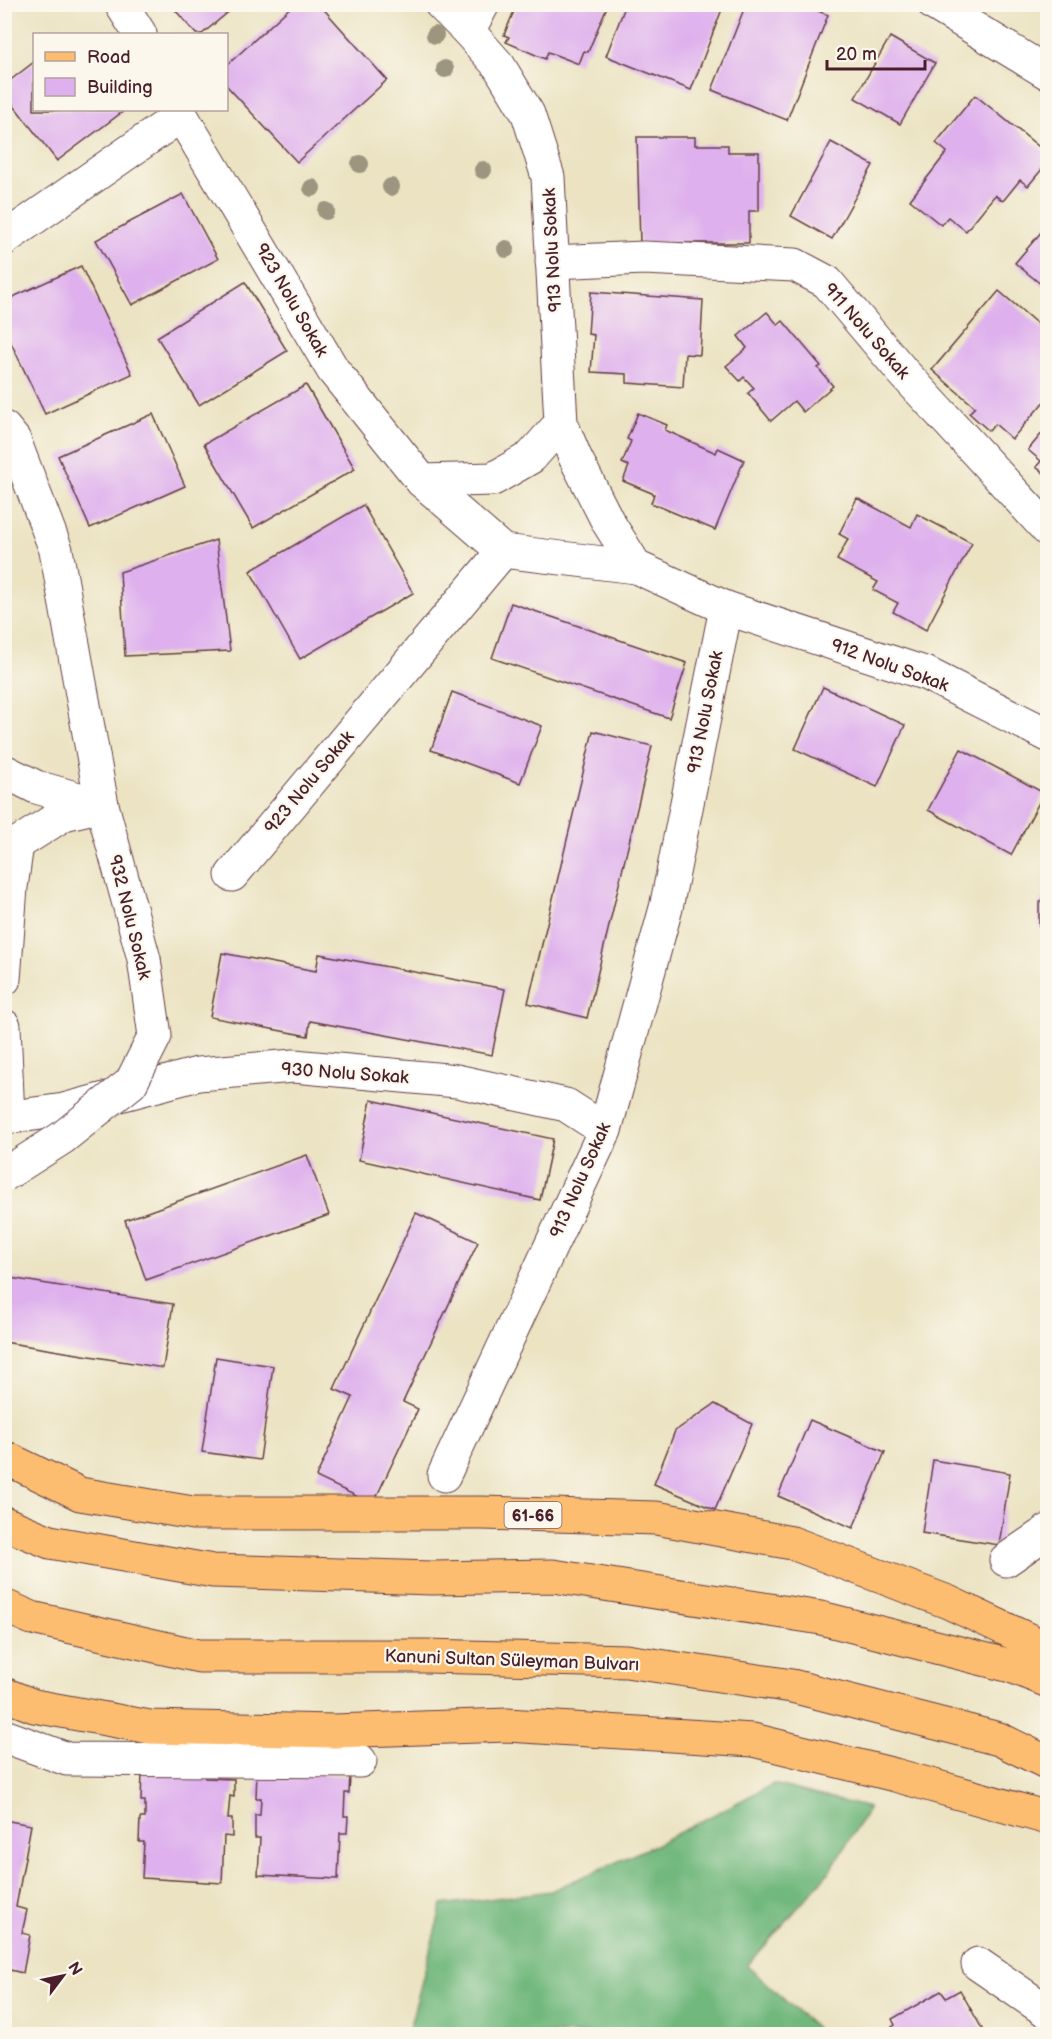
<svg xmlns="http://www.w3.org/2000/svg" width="1052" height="2039" font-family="'Balsamiq Sans',sans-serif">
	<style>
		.forest { fill: #71b87d; stroke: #5e6c54; stroke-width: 1.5 }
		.building { fill: #deb0ed }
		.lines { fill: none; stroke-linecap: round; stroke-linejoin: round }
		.street-casing { stroke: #623c42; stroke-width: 35 }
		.primary-casing { stroke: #623c42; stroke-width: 35 }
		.street { stroke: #fff; stroke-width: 33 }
		.primary { stroke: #fcbd6f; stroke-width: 33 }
		.street-bridge-casing { stroke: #623c42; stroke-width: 35; stroke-linecap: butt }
		.street-bridge { stroke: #fff; stroke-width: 33 }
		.tree { fill: #9d9580 }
		.labels { text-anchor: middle; stroke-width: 4.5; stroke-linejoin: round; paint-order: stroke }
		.shield { fill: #fbf7ec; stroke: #7f6065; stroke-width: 1.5 }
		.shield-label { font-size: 16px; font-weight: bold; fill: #4a1f2b }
		.street-label { font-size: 18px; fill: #4a1f2b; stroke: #fbf7ec }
	</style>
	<rect width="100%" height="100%" fill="#fbf7ec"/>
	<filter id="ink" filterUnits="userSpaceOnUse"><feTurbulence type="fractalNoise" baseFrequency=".0167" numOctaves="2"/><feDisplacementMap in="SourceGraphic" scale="12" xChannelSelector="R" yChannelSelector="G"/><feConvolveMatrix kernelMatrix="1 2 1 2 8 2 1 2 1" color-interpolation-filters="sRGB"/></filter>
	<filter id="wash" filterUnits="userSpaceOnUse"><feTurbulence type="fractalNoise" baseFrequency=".008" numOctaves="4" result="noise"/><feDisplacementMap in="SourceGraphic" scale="24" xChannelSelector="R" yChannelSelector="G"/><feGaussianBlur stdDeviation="1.35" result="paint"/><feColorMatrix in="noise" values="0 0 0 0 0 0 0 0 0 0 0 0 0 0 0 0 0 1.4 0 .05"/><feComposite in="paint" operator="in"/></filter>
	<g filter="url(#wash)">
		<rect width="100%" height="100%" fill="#ebe3c2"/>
		<path class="forest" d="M773 1784 869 1808 829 1872 747 1966 822 2034H408L442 1905 551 1891 655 1845Z"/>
		<g id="blocks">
			<g class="building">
				<path d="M170 4H238L202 34H196Z"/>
				<path d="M294 4H319L387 80 297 162 226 85V66Z"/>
				<path d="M517 4H608L588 52 584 51 579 64 548 52 545 59 506 42 509 37 504 35Z"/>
				<path d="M626 4H724L691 90 606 56Z"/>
				<path d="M746 4H801L828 15 787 120 712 90Z"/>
				<path d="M1035 4H1048V12Z"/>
				<path d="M890 37 935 63 900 124 855 98Z"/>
				<path d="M34 62V110H125L57 161 4 93V85Z"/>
				<path d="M975 95 1048 154V162L1028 186 1020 180 1003 201 995 195 966 231 948 217 941 225 910 200 947 152 936 143Z"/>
				<path d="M637 137H695V145H728V152H759V211H749V243H640Z"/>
				<path d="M831 142 873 165 832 239 791 216Z"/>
				<path d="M183 194 218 259 132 305 96 240Z"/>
				<path d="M1048 224V290L1015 263Z"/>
				<path d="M81 266 132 374 45 414 4 328V301Z"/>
				<path d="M245 282 287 351 199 405 157 337Z"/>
				<path d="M999 291 1048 333V397L1012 439 995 424 989 431 969 413 975 407 932 370Z"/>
				<path d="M591 292 703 300 700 355 685 354 683 387 627 383V374L591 372 594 335 588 334Z"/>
				<path d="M767 312 778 325 783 321 821 366 818 368 833 386 803 412 794 401 771 421 748 393 754 388 744 377 740 381 726 366 747 348 738 336Z"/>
				<path d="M306 385 355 469 253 528 204 444Z"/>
				<path d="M638 413 667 425 665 430 716 453 718 448 744 460 715 530 651 503 654 494 623 481 629 466 622 463 631 441 627 439Z"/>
				<path d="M153 414 185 486 90 528 58 456Z"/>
				<path d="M1048 426V476L1036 467 1041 461 1028 450Z"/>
				<path d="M857 498 911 527 917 514 972 543 926 630 893 612 898 603 873 590 878 582 837 560 848 539 839 534Z"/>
				<path d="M363 505 413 593 300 659 250 571Z"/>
				<path d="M216 540 230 651 125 656 120 572Z"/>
				<path d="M511 603 687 663 669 718 492 658Z"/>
				<path d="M823 687 905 725 877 787 795 749Z"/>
				<path d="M452 692 542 726 520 783 431 750Z"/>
				<path d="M593 731 652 746 587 1018 528 1003Z"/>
				<path d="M961 749 1044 793 1011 855 928 810Z"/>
				<path d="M1048 890V934L1039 926V904Z"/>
				<path d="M222 953 316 971 319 954 505 989 492 1055 310 1021 308 1036 210 1017Z"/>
				<path d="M371 1100 553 1139 540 1200 359 1160Z"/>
				<path d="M307 1155 329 1215 146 1280 125 1220Z"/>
				<path d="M416 1213 478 1242 403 1402 418 1409 373 1504 316 1477 353 1397 334 1389Z"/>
				<path d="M4 1277 173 1304 163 1368 4 1342Z"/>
				<path d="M216 1357 273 1366 260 1460 202 1452Z"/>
				<path d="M715 1404 752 1424 715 1510 654 1484 675 1431Z"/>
				<path d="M810 1420 885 1452 853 1528 778 1496Z"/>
				<path d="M933 1460 1010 1473 999 1545 922 1533Z"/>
				<path d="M257 1771 350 1776 349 1793H345L344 1816H348L347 1833H340L338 1879 258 1875 260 1838H255V1815H260L261 1798H256Z"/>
				<path d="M205 1772V1778L234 1779V1797L230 1796 228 1819H232V1837L224 1836 222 1883 142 1878 144 1842H139L140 1818H145V1801H141L142 1774Z"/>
				<path d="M4 1820 31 1825 16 1907 27 1910 22 1933 30 1935 23 1973 10 1970 8 1978 4 1977Z"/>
				<path d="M960 1990 985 2034H892L889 2029 895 2025 892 2019 941 1991 946 1998Z"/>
			</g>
		</g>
	</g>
	<g filter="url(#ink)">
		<use href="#blocks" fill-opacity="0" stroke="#623c42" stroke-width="1.5"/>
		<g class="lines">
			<defs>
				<g id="street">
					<path d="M121 4 140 34"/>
					<path d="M441 4 468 31"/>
					<path d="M934 4 1048 73"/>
					<path d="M178 110 333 370 422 481 503 551 636 567"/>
					<path d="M4 239 180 116"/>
					<path d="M552 262 644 258 795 265 827 282 902 371 1048 530"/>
					<path d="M4 428 14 440 56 550 102 805 144 959"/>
					<path d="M422 481 493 479 531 457 561 423"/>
					<path d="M726 608 927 674 1048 735"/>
					<path d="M4 771 36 787 100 805"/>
					<path d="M232 875 503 551"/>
					<path d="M4 979 11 887 17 844 64 814 102 805"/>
					<path d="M4 1026 8 1118"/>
					<path d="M4 1118 64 1110 198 1074 294 1066 457 1081 566 1105 605 1130"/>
					<path d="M444 1475 605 1130 666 908 726 608 636 567 608 522 575 457 561 423 548 177 528 114 499 66 468 31 483 4"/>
					<path d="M1006 1560 1048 1531"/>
					<path d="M4 1736 67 1759 360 1761"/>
					<path d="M978 1964 1048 2012"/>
				</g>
				<g id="primary">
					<path d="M4 1457 80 1494 193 1513H482L656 1518 792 1543 948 1602 1048 1649"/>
					<path d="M4 1523 50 1542 213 1571 431 1578 553 1576 821 1618 1011 1666 1048 1681"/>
					<path d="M4 1606 32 1618 199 1656H426L626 1661 792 1686 999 1739 1048 1763"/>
					<path d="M4 1694 34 1706 150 1727 334 1731 507 1725 753 1740 895 1775 1048 1818"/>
				</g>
			</defs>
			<use href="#street" class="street-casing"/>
			<use href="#primary" class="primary-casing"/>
			<use href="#street" class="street"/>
			<use href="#primary" class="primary"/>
			<defs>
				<path id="street-bridge" d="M4 1175 62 1138 131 1083 155 1036 144 959"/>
			</defs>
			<use href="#street-bridge" class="street-bridge-casing"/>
			<use href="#street-bridge" class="street-bridge"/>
		</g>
		<g class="tree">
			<circle cx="435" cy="35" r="9"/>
			<circle cx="445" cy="69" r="9"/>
			<circle cx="360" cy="164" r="9"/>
			<circle cx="483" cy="170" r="9"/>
			<circle cx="391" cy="187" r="9"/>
			<circle cx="312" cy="188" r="9"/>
			<circle cx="326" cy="211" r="9"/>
			<circle cx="506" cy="249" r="9"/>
		</g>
	</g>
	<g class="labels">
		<rect class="shield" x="504.5" y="1502" width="57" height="26" rx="4.5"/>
		<g class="shield-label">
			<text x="533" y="1521">61-66</text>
		</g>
		<g class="street-label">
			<text transform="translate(552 250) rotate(-93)" y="6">913 Nolu Sokak</text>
			<text transform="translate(292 300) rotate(60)" y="6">923 Nolu Sokak</text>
			<text transform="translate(867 331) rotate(49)" y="6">911 Nolu Sokak</text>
			<text transform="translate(890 665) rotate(20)" y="6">912 Nolu Sokak</text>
			<text transform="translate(705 712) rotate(-79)" y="6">913 Nolu Sokak</text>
			<text transform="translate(309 782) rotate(-50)" y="6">923 Nolu Sokak</text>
			<text transform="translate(130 917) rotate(76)" y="6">932 Nolu Sokak</text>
			<text transform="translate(345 1073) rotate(4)" y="6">930 Nolu Sokak</text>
			<text transform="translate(580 1180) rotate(-66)" y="6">913 Nolu Sokak</text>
			<text transform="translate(512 1660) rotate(2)" y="6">Kanuni Sultan Süleyman Bulvarı</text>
		</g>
	</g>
	<rect width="1052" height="2039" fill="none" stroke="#fbf7ec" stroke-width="24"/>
	<rect x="33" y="33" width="195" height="78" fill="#fbf7ec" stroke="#b4a19f" stroke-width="1.5"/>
	<rect x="45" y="52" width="30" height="9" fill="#fcbd6f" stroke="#b4a19f" stroke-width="1.5"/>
	<text x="87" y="63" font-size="18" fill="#4a1f2b">Road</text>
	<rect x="45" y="78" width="30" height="18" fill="#deb0ed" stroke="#b4a19f" stroke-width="1.5"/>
	<text x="87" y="93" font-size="18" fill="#4a1f2b">Building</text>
	<g transform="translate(63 1976) rotate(58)" stroke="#fbf7ec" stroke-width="4.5" paint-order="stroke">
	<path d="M0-4.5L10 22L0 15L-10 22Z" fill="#4a1f2b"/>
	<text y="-9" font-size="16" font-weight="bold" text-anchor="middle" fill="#4a1f2b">N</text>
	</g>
	<path d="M827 60v9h98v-9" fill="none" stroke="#4a1f2b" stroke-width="3"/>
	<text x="836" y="60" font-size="18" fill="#4a1f2b" stroke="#fbf7ec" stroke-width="4.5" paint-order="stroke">20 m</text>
</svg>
